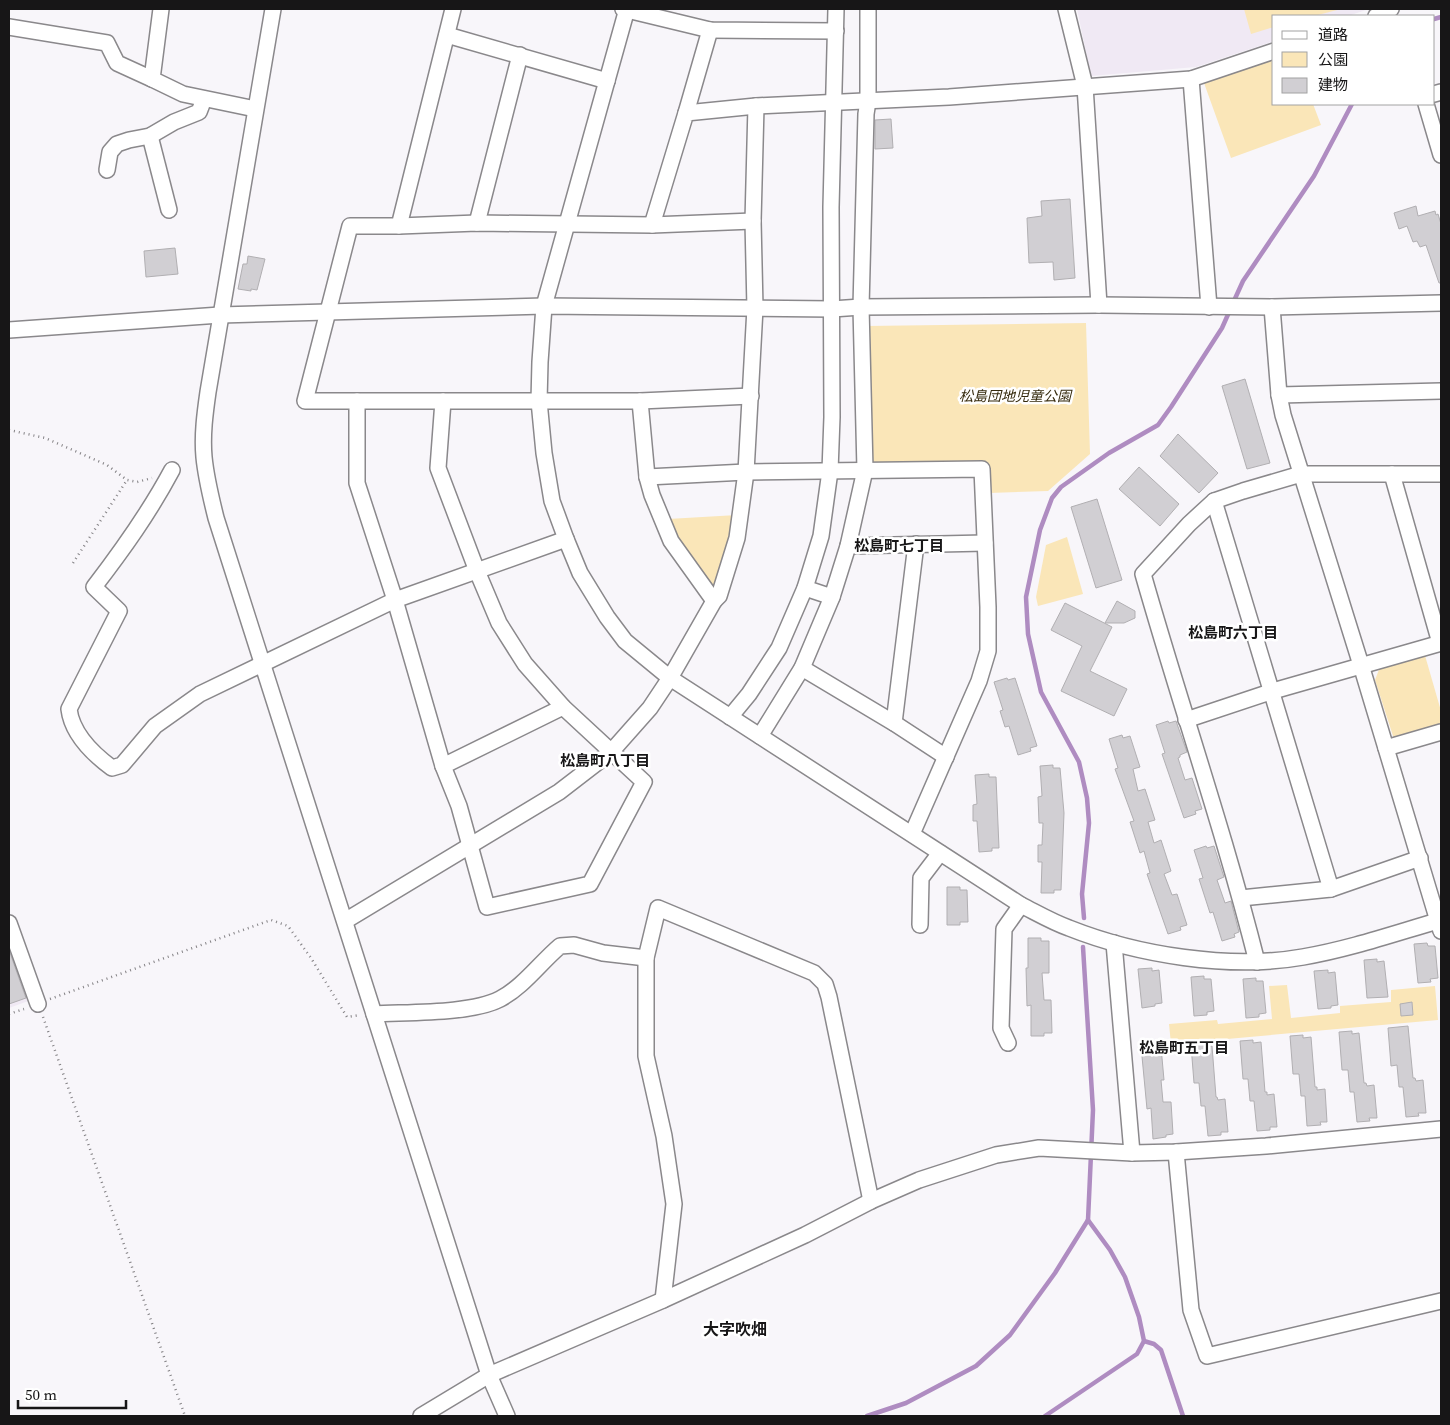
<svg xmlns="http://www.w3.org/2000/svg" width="1450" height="1425" font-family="'Source Serif 4','Noto Sans JP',serif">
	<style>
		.built { fill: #f0e9f4 }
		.green { fill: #fae6b8 }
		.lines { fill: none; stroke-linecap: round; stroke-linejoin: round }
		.stream { stroke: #af8cc1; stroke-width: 4.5 }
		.building { fill: #d1cfd3; stroke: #b1afb2 }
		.minor-casing { stroke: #8a888b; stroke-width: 18 }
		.path { stroke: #848285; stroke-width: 2.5; stroke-dasharray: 1 4; stroke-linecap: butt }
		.minor { stroke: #fff; stroke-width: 15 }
		.labels { text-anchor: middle; stroke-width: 5; stroke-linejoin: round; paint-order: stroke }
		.park-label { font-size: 14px; font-style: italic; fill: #352a0d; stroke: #fff }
		.neighbourhood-label { font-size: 15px; font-weight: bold; fill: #171617; stroke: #fff }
		.quarter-label { font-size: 16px; font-weight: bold; fill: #171617; stroke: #fff }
	</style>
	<rect width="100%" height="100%" fill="#f8f6fa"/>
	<g class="built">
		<path d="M1077 9H1369L1348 16H1274V41L1196 67 1091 76Z"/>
		<path d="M9 937 31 1000 9 1008Z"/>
	</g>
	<g class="green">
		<path d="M1244 9H1341L1314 16H1274V27L1251 34Z"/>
		<path d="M1274 58V104H1313L1321 125 1231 158 1204 83Z"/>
		<path d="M1086 323 1090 454 1048 491 989 493 988 463 870 464 866 326Z"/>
		<path d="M737 515 714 592 686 552 668 519Z"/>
		<path d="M1067 537 1083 594 1038 606 1036 597 1046 545Z"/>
		<path d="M1424 652 1441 711V724L1394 739 1375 680 1380 667Z"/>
		<path d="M1287 985 1291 1018 1340 1013V1006L1391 1002V990L1435 986 1438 1020 1171 1044 1169 1024 1217 1020 1218 1024 1272 1019 1269 986Z"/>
	</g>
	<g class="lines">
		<g class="stream">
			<path d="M1434 19 1441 17"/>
			<path d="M1233 303 1243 281 1314 176 1352 104"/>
			<path d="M1084 918 1082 894 1089 823 1087 798 1079 762 1041 692 1028 634 1026 597 1040 530 1052 498 1061 487 1109 453 1158 425 1171 407 1222 328 1230 310"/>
			<path d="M1144 1341 1154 1344 1161 1350 1183 1416"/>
			<path d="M867 1416 906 1403 976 1366 1010 1335 1055 1273 1088 1220 1093 1110 1083 947"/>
			<path d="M1045 1416 1137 1354 1144 1341 1139 1317 1125 1277 1110 1250 1088 1220"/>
		</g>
	</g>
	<g class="building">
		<path d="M891 119 893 148 875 149V120Z"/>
		<path d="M1070 199 1075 278 1054 280 1053 262 1029 263 1027 218 1042 216 1041 201Z"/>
		<path d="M1416 206 1418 216 1435 211 1436 215 1438 214 1441 224V283H1439L1426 245 1420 247 1417 241 1413 242 1407 226 1399 229 1394 213Z"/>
		<path d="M175 248 178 274 146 277 144 251Z"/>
		<path d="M248 256 265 259 257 290 251 289V291L238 289 243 264H247Z"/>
		<path d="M1245 379 1270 463 1247 469 1222 386Z"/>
		<path d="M1178 434 1218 473 1199 493 1160 456Z"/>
		<path d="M1139 467 1179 504 1160 526 1119 489Z"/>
		<path d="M1097 499 1122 580 1096 588 1071 507Z"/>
		<path d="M1117 601 1135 611V618L1124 623H1105Z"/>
		<path d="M1065 603 1112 627 1090 671 1127 689 1114 716 1061 691 1082 646 1051 630Z"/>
		<path d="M1007 678 1008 680 1015 678 1037 746 1030 748 1031 751 1018 755 1009 726 1005 727 1000 711 1003 710 994 682Z"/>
		<path d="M1168 721 1169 723 1176 721 1187 752 1180 755V757L1178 758 1185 780 1192 778 1202 809 1195 811 1196 814 1184 818 1162 754 1165 753 1156 725Z"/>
		<path d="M1122 735 1123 738 1130 736 1140 767 1133 769 1138 791 1145 789 1155 820 1148 822 1154 843 1161 840 1171 871 1164 874 1172 895 1177 894 1187 925 1180 927 1181 930 1168 934 1147 874 1150 873 1144 851 1140 853 1130 822 1134 821 1115 769 1118 768 1109 739Z"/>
		<path d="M1053 765V768H1060L1064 813 1061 890H1054V893H1041L1042 862H1038V845H1042L1043 823H1039L1038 797 1042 796 1040 766Z"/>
		<path d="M989 774V777H996L999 848H992V851L979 852 977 821H973V805L977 804 975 775Z"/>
		<path d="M1206 846 1207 848 1214 846 1224 877 1217 880 1225 903 1231 901 1239 932 1234 934 1235 937 1222 941 1213 912 1210 913 1199 879 1203 878 1194 850Z"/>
		<path d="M947 887H960V890H967L968 922H960V925H947Z"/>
		<path d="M1028 938H1041V941H1049V973H1042L1044 1000H1051L1052 1033H1044V1036H1031V1005L1027 1006 1026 968H1028Z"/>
		<path d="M1427 943 1428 946H1435L1438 978 1430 979 1431 982 1418 983 1414 944Z"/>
		<path d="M9 950 26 998 9 1004Z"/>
		<path d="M1377 959V962L1384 961 1388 997 1367 998 1364 960Z"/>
		<path d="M1152 968V971L1159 970 1162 1003 1155 1004V1006L1142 1008 1138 969Z"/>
		<path d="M1328 970V973L1335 972 1338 1005 1331 1006V1008L1318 1009 1314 971Z"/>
		<path d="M1204 976V979H1211L1214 1011 1207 1012V1015L1194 1016 1191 977Z"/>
		<path d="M1256 978V981H1263L1266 1013 1259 1014V1017L1246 1018 1243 979Z"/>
		<path d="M1412 1002 1413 1015 1401 1016 1400 1004Z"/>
		<path d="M1408 1026 1413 1078H1415L1416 1081 1423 1080 1426 1113H1418L1419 1116 1406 1117 1403 1087H1399L1397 1065 1391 1066 1388 1028Z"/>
		<path d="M1352 1031V1034L1359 1033 1364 1083H1366L1367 1086 1374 1085 1377 1118H1369L1370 1121 1357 1122 1354 1092H1350L1348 1070H1342L1339 1032Z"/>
		<path d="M1303 1035V1038L1311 1037 1315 1087H1317V1090L1325 1089 1327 1122H1320L1321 1125 1307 1126 1305 1096H1301L1299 1074H1293L1290 1036Z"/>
		<path d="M1253 1040V1043L1261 1042 1265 1092H1267V1095L1274 1094 1277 1127H1270V1130L1257 1131 1254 1101H1250L1248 1079H1243L1240 1041Z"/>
		<path d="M1204 1044V1047L1212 1046 1216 1097H1217L1218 1100 1225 1099 1228 1132H1221V1135L1208 1136 1205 1106H1201L1199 1083H1194L1191 1045Z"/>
		<path d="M1154 1045V1047H1161L1164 1080H1161L1163 1102H1171L1173 1134 1166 1135V1137L1153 1139 1151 1108 1147 1109 1141 1046Z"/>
	</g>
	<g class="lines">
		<defs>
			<g id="minor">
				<path d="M161 9 152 79 183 94 255 109"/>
				<path d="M273 9 208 392C205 413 202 435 204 457 206 478 211 498 216 518L489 1375 507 1416"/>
				<path d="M623 9 710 30 836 31"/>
				<path d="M627 9 544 306 540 362 539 401 544 453 552 501 566 539 580 573 607 617 625 641 670 678 1021 905C1037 913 1052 922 1069 928 1137 955 1230 970 1303 957 1350 949 1396 933 1441 920"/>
				<path d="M1066 9 1085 86 1099 305"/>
				<path d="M1376 16 1391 9"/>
				<path d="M9 27 107 43 117 63 152 79"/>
				<path d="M447 35 607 81"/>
				<path d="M1191 79 1209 307"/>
				<path d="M1434 94 1441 92"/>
				<path d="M1426 104 1441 155"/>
				<path d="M686 113 710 30"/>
				<path d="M150 136 169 210"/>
				<path d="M107 170 110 152 117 144 129 140 150 136 174 122 199 112 204 99"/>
				<path d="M477 223 520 55"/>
				<path d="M652 225 753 221"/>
				<path d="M399 226 477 223 652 225 686 113 756 106 949 97 1191 79 1274 51"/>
				<path d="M1272 307 1279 395 1283 415 1361 665 1441 931"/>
				<path d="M9 330 220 315 327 312 544 306 832 309 861 307 1099 305 1272 307 1441 303"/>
				<path d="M1279 395 1441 391"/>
				<path d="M357 401H640L751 396"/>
				<path d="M443 401 438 468 477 571 499 623 525 664 563 707 644 782 590 884 487 907 459 806 443 766 395 600 357 483V401H305L350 226H399L453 9"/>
				<path d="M640 401 647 477 652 495 671 541 714 601"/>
				<path d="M172 470C149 513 124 548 94 587L119 611 69 709C72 734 93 754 112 768L122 765 155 726 200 694 395 600 566 539"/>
				<path d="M1392 474 1440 643"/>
				<path d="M647 477 746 472 982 469 988 607V651L979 681 912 834"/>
				<path d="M1214 501 1331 889"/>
				<path d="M848 546 985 543"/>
				<path d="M805 588 832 597"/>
				<path d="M802 668 894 723 946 757"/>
				<path d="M730 717 749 694 779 648 805 588 821 536 830 471 832 417 831 207 836 9"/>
				<path d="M1186 720 1273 691 1441 643"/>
				<path d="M894 723 916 544"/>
				<path d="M760 736 802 668 832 597 848 546 865 470 861 307 866 114 868 101V9"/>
				<path d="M1386 748 1441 732"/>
				<path d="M443 766 563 707"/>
				<path d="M1241 898 1331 889 1420 858"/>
				<path d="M345 921 559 792 611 752 650 708 670 678 714 601 719 596 737 538 746 472 755 308 753 221 756 106"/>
				<path d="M9 923 38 1004"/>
				<path d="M920 925 921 878 940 853"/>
				<path d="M1114 943 1132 1153"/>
				<path d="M646 958V1056L664 1136 674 1204 663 1300"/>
				<path d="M1257 962C1224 831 1180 704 1143 574L1189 524 1214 501 1243 491 1301 474H1441"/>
				<path d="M374 1014C408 1012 471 1014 500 999 523 987 540 963 560 946L574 945 603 953 646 958 658 908 814 973 825 984 829 997 871 1201"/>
				<path d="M1008 1043 1001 1028 1004 929 1021 905"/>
				<path d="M1176 1152 1191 1310 1207 1356 1441 1301"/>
				<path d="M421 1416 489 1375 663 1300 805 1235 871 1201 919 1180 996 1155 1039 1148 1132 1153 1176 1152 1266 1146 1441 1129"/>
			</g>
		</defs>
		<use href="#minor" class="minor-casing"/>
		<g class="path">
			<path d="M9 430 45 438 107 465 127 480 137 482 152 478"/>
			<path d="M73 563 127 480"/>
			<path d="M50 999 271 920 288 926 311 958 347 1017 360 1015"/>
			<path d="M9 1014 24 1009"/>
			<path d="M43 1017 185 1416"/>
		</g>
		<use href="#minor" class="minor"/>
	</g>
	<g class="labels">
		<g class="park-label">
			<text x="1015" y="401">松島団地児童公園</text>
		</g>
		<g class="neighbourhood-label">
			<text x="899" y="551">松島町七丁目</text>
			<text x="1233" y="638">松島町六丁目</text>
			<text x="605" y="766">松島町八丁目</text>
			<text x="1184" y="1053">松島町五丁目</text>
		</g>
		<g class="quarter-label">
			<text x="735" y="1335">大字吹畑</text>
		</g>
	</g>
	<rect width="1450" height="1425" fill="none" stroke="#171617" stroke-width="20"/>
	<rect x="1272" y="15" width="162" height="90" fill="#ffffff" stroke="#a2a2a2"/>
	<rect x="1282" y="31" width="25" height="8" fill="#ffffff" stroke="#a2a2a2"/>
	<text x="1318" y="40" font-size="15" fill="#171617">道路</text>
	<rect x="1282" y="52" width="25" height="15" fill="#fae6b8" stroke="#a2a2a2"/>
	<text x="1318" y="65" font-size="15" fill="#171617">公園</text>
	<rect x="1282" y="78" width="25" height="15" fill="#d1cfd3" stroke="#a2a2a2"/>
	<text x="1318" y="90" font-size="15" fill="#171617">建物</text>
	<path d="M18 1400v8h108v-8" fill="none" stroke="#171617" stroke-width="2.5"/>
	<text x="25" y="1400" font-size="15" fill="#171617" stroke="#ffffff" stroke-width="4" paint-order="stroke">50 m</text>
</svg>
